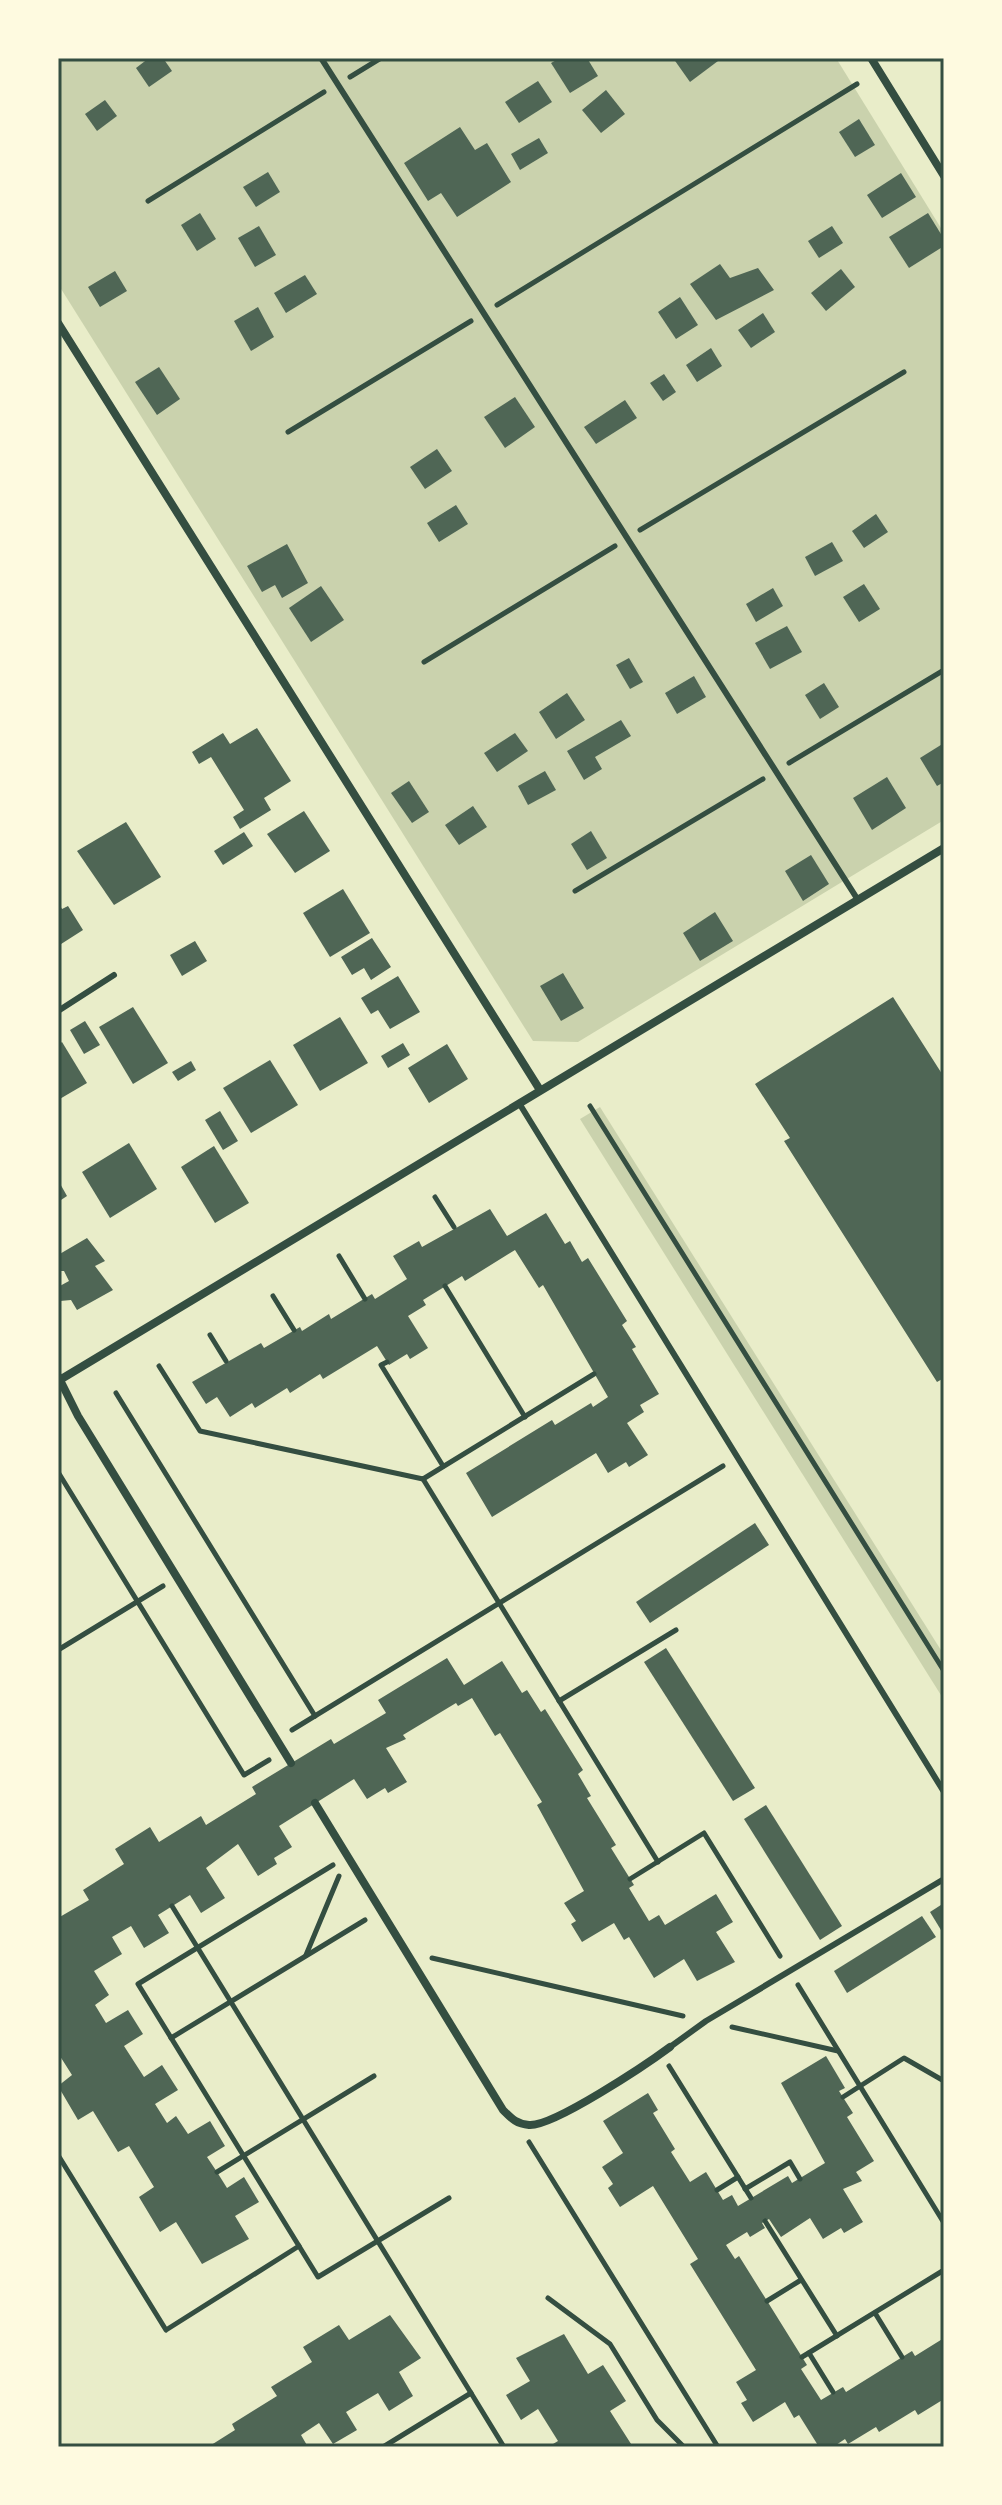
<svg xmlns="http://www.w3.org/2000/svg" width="1002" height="2505" font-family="Mulish,sans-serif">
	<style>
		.green { fill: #cad2ad }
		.building { fill: #4f6655 }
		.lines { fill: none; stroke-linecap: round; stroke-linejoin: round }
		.path { stroke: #344e41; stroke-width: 5 }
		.service { stroke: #344e41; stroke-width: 6 }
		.minor { stroke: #344e41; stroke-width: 8 }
		.neatline { fill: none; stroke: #344e41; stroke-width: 3 }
	</style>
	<rect width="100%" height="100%" fill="#e9edc9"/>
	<g class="green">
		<path d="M58 58H836L944 233V820L578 1042 533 1041 58 284Z"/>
		<path d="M600 1107 944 1655V1700L580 1119Z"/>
	</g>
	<g class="building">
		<path d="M149 58H163L172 71 149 87 136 68Z"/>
		<path d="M560 58H587L598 76 570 93 551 63Z"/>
		<path d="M673 58H722L690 82Z"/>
		<path d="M538 81 552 102 519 123 505 102Z"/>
		<path d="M606 90 625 114 601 133 582 110Z"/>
		<path d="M105 100 117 116 97 131 85 114Z"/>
		<path d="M859 119 875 145 855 157 839 132Z"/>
		<path d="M460 127 475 150 487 143 511 182 457 217 441 193 428 201 404 163Z"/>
		<path d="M539 138 548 153 520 170 511 154Z"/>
		<path d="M268 172 280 192 256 207 243 187Z"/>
		<path d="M901 173 916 197 882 218 867 195Z"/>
		<path d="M200 213 216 239 197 251 181 225Z"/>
		<path d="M928 213 944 239V246L909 268 889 237Z"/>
		<path d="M259 226 276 255 255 267 238 238Z"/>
		<path d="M832 226 843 243 819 258 808 241Z"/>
		<path d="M720 264 730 278 758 268 774 290 716 320 690 284Z"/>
		<path d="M841 269 855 287 826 311 811 293Z"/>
		<path d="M115 271 127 291 100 307 88 287Z"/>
		<path d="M305 275 317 294 286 313 274 293Z"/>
		<path d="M680 297 698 325 676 339 658 312Z"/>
		<path d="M258 307 274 337 251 351 234 321Z"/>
		<path d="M763 313 775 332 751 348 738 330Z"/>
		<path d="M711 348 722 366 697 382 686 365Z"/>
		<path d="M159 367 180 399 157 415 135 382Z"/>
		<path d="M664 374 676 392 663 401 650 383Z"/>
		<path d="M515 397 535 427 505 448 484 417Z"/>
		<path d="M625 400 637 418 596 444 584 427Z"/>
		<path d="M437 449 452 471 425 489 410 467Z"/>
		<path d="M456 505 468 524 439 542 427 523Z"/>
		<path d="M876 514 888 532 864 548 852 531Z"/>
		<path d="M832 542 843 561 815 576 805 557Z"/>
		<path d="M287 544 308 583 282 598 275 585 262 592 247 566Z"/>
		<path d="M864 584 880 609 859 622 843 597Z"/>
		<path d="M321 586 344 620 311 642 289 608Z"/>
		<path d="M773 588 783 606 756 622 746 604Z"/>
		<path d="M787 626 802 652 770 669 755 643Z"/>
		<path d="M629 658 643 682 630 689 616 665Z"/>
		<path d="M694 676 706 697 677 714 665 693Z"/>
		<path d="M824 683 839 707 820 719 805 695Z"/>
		<path d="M567 693 585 720 556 739 539 712Z"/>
		<path d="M621 720 631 736 595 757 602 769 584 780 567 751Z"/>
		<path d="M257 728 291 781 264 798 271 810 240 829 233 817 244 810 211 757 199 764 192 752 223 733 230 744Z"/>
		<path d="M515 733 528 751 497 772 484 753Z"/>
		<path d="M944 743V782L937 786 920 758Z"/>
		<path d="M545 771 556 790 528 805 518 786Z"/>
		<path d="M887 777 906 808 872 830 853 798Z"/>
		<path d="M409 781 429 812 412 823 391 793Z"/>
		<path d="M473 806 487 827 459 845 445 825Z"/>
		<path d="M304 811 330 851 295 873 267 834Z"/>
		<path d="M126 822 161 877 114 905 77 851Z"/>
		<path d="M591 831 607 858 587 870 571 844Z"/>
		<path d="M244 832 253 846 223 865 214 851Z"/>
		<path d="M811 855 829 884 803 901 785 871Z"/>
		<path d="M343 889 370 933 330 957 303 913Z"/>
		<path d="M58 902 62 909 68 906 83 930 58 946Z"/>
		<path d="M715 912 733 941 700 961 683 933Z"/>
		<path d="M372 938 391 967 371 980 364 968 352 975 341 957Z"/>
		<path d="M195 941 207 961 182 976 170 955Z"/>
		<path d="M563 973 584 1008 561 1021 540 986Z"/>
		<path d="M398 976 420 1012 390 1029 378 1010 371 1014 361 998Z"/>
		<path d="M893 997 944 1077V1378L937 1382 784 1141 790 1138 755 1084Z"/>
		<path d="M133 1007 168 1063 133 1084 99 1027Z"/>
		<path d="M340 1017 368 1063 320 1091 293 1045Z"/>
		<path d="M85 1021 100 1045 84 1054 70 1030Z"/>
		<path d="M62 1042 87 1083 58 1100V1045Z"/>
		<path d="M403 1043 410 1055 388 1068 381 1056Z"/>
		<path d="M447 1044 468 1079 429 1103 408 1068Z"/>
		<path d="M270 1060 298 1105 251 1133 223 1088Z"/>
		<path d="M191 1061 196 1070 178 1081 172 1072Z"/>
		<path d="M220 1111 238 1141 223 1150 205 1120Z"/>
		<path d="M129 1143 157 1189 110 1218 82 1172Z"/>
		<path d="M214 1146 249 1203 215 1223 181 1167Z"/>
		<path d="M58 1180 67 1196 58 1202Z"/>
		<path d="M490 1209 507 1236 546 1213 565 1244 570 1241 582 1262 588 1258 627 1321 622 1325 636 1347 632 1349 659 1394 640 1405 644 1412 627 1423 648 1455 629 1467 626 1462 608 1473 596 1453 492 1517 466 1473 552 1420 555 1425 591 1403 593 1407 608 1397 543 1285 539 1288 515 1250 465 1281 462 1276 423 1300 426 1305 408 1316 428 1348 410 1359 407 1354 389 1365 377 1346 323 1379 320 1374 290 1393 287 1388 255 1408 252 1403 230 1417 217 1397 206 1404 192 1382 261 1343 264 1348 300 1327 302 1331 329 1314 331 1319 372 1294 375 1299 407 1279 393 1256 419 1241 422 1247Z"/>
		<path d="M87 1238 105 1261 95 1266 113 1290 77 1310 71 1300 60 1301 58 1297V1287L69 1281 64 1271H58V1255Z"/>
		<path d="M755 1523 769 1545 650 1623 636 1602Z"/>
		<path d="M666 1648 755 1788 733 1801 644 1662Z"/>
		<path d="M447 1658 464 1685 502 1661 522 1693 527 1690 541 1712 545 1709 583 1770 578 1774 591 1796 587 1798 616 1845 611 1848 634 1885 629 1888 649 1921 659 1915 665 1925 716 1894 733 1922 716 1932 735 1962 697 1981 684 1959 654 1978 629 1937 624 1940 614 1923 582 1942 571 1924 576 1921 564 1903 584 1891 537 1805 542 1802 500 1733 495 1736 472 1698 458 1706 456 1703 403 1735 406 1739 386 1748 407 1782 388 1793 385 1788 367 1799 354 1779 279 1826 292 1847 274 1858 277 1864 258 1876 238 1844 206 1868 225 1898 201 1913 190 1895 158 1915 169 1933 144 1948 131 1926 112 1937 122 1954 94 1971 109 1995 95 2005 106 2023 128 2010 143 2034 124 2046 144 2077 162 2065 178 2090 155 2104 167 2123 176 2116 188 2134 210 2121 225 2146 207 2157 217 2172 227 2188 244 2177 259 2202 235 2216 249 2239 202 2264 176 2222 160 2232 139 2197 154 2187 129 2146 118 2152 93 2111 78 2120 58 2086 72 2075 58 2053V1918L89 1900 83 1890 124 1864 115 1849 150 1827 159 1842 201 1816 206 1825 256 1794 252 1787 331 1739 334 1744 386 1713 378 1700Z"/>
		<path d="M766 1805 842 1926 820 1940 744 1819Z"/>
		<path d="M944 1903V1935L930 1912Z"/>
		<path d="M922 1916 936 1937 847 1993 834 1971Z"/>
		<path d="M826 2056 845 2088 839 2091 853 2113 847 2117 874 2161 856 2172 862 2181 843 2189 863 2222 844 2233 841 2228 823 2239 810 2218 781 2237 769 2219 762 2223 765 2228 750 2237 747 2232 726 2245 735 2259 739 2256 802 2357 807 2365 801 2369 821 2400 843 2387 846 2392 912 2351 915 2356 944 2338V2399L918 2415 915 2410 879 2432 876 2427 848 2444 845 2439 833 2447H819L799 2415 794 2418 785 2402 753 2422 741 2403 747 2400 736 2382 756 2370 690 2264 698 2259 653 2186 620 2207 608 2188 613 2184 602 2167 623 2153 603 2121 648 2093 658 2110 653 2113 675 2149 671 2152 690 2182 706 2172 723 2200 732 2195 738 2206 788 2176 792 2183 825 2163 781 2083Z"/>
		<path d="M390 2315 421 2358 399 2372 413 2396 389 2411 378 2393 346 2412 357 2430 333 2444 319 2423 301 2435 308 2447H208L235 2430 232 2424 277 2396 271 2387 312 2362 303 2347 339 2325 349 2340Z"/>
		<path d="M564 2334 588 2374 603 2365 626 2401 610 2411 633 2447H548L558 2441 538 2409 521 2420 506 2395 530 2381 516 2358Z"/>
	</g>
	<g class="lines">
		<g class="path">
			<path d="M350 77 381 58"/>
			<path d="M148 201 324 92"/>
			<path d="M497 305 857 84"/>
			<path d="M288 432 471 321"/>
			<path d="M640 530 904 372"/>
			<path d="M424 662 615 546"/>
			<path d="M789 763 944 670"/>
			<path d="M575 891 763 779"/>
			<path d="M590 1106 944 1671"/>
			<path d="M435 1197 454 1227"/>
			<path d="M339 1256 365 1299"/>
			<path d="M445 1286 525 1417"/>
			<path d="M273 1296 294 1330"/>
			<path d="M210 1335 226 1361"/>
			<path d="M387 1362 381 1365 443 1466"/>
			<path d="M159 1366 200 1431 423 1479 594 1374"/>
			<path d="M116 1393 315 1716"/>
			<path d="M58 1472 244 1775 269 1760"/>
			<path d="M423 1479 658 1862"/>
			<path d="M58 1650 163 1586"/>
			<path d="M559 1701 676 1630"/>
			<path d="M292 1730 723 1466"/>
			<path d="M333 1865 138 1984 318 2277 449 2198"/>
			<path d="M630 1879 704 1833 780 1956"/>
			<path d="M172 1906 471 2393"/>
			<path d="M306 1955 339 1876"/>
			<path d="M432 1958 683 2016"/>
			<path d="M798 1985 944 2223"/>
			<path d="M732 2027 838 2051"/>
			<path d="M171 2038 365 1920"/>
			<path d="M669 2066 751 2198"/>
			<path d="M843 2097 904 2058 944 2081"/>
			<path d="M529 2142 718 2447"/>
			<path d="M58 2155 166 2330 299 2246"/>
			<path d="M217 2172 374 2076"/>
			<path d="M745 2189 790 2162 800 2179"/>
			<path d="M717 2190 738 2177"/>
			<path d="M765 2221 837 2336"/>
			<path d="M548 2298 610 2344 657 2420 684 2447"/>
			<path d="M767 2301 801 2280"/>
			<path d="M875 2313 902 2357"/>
			<path d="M809 2353 833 2392"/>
			<path d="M802 2357 944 2270"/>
			<path d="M383 2447 471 2393 504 2447"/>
		</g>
		<g class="service">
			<path d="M321 58 858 900"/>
			<path d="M58 1011 114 975"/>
			<path d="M519 1103 944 1792"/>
			<path d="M670 2047 706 2021 944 1879"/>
		</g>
		<g class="minor">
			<path d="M871 58 944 176"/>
			<path d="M58 323 540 1090"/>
			<path d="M58 1376 78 1416 291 1763"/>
			<path d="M58 1381 944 848"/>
			<path d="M315 1803 503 2110C511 2118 516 2124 529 2125 553 2127 647 2064 670 2047"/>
		</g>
	</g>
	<rect width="1002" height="2505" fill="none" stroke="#fefae0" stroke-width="120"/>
	<rect x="60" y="60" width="882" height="2385" class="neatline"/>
</svg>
